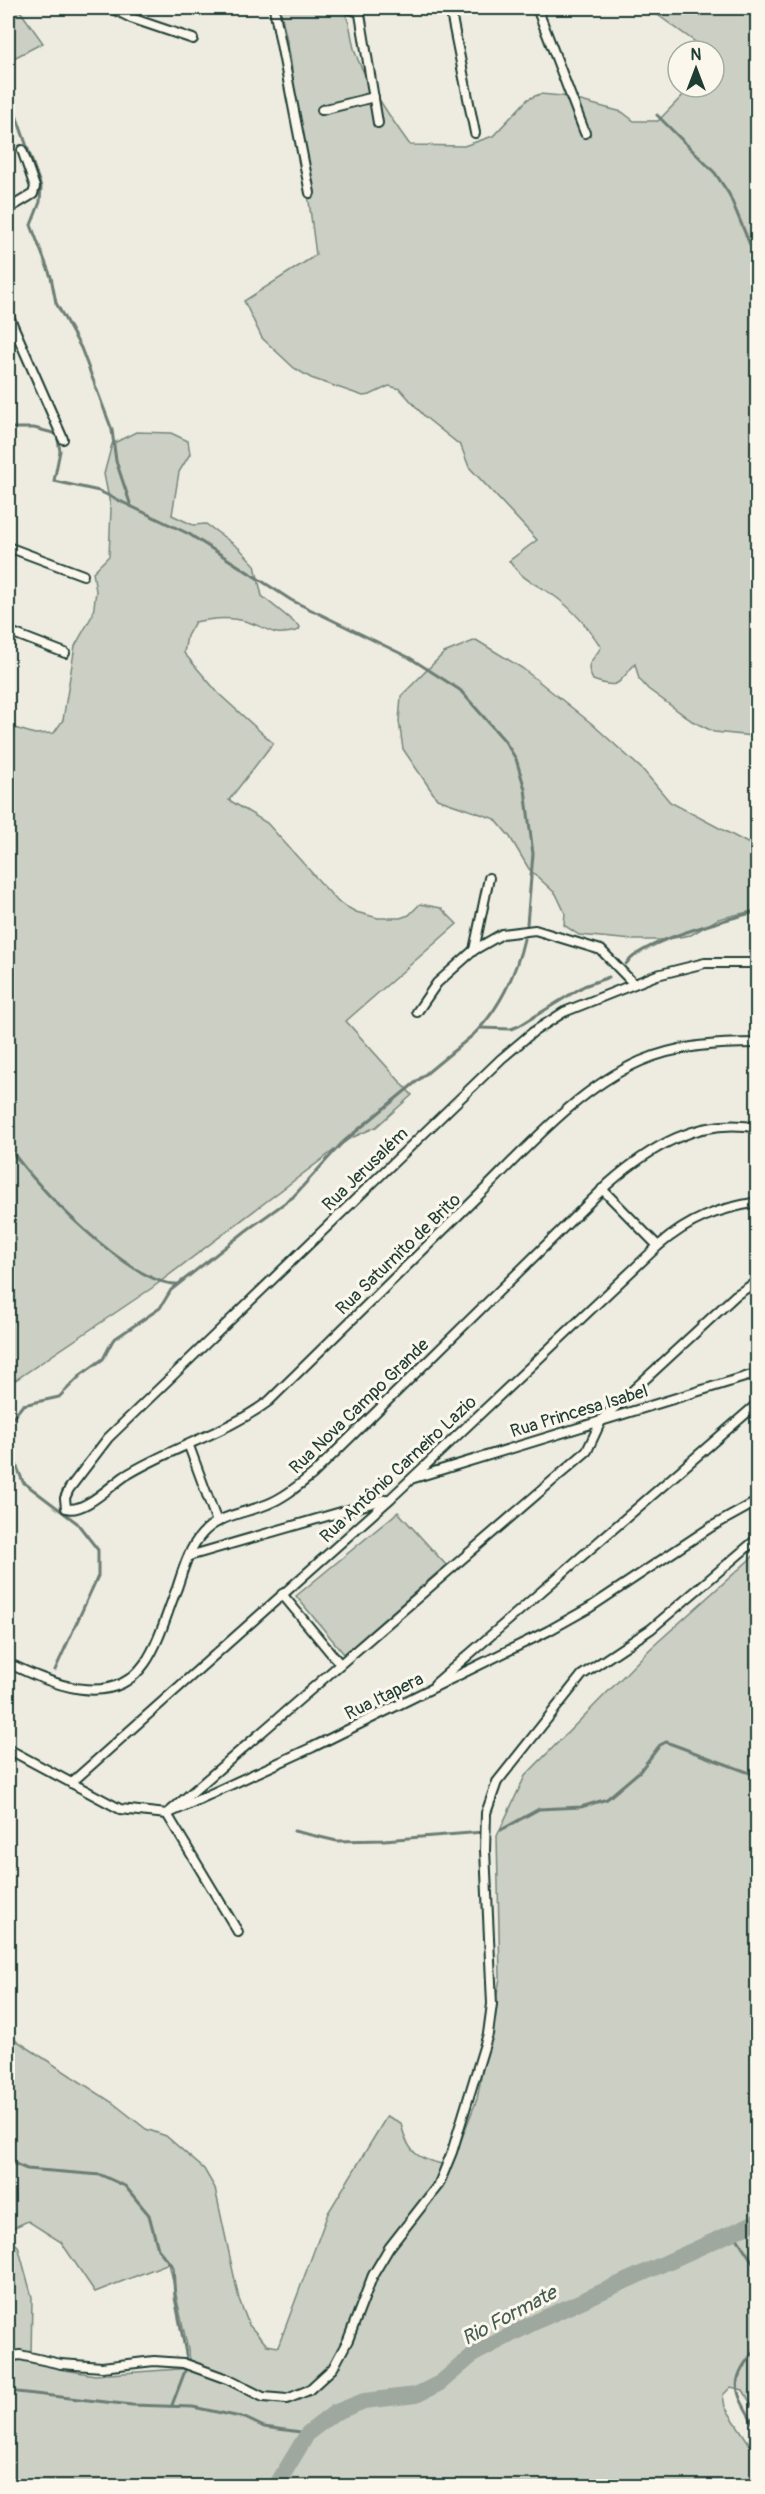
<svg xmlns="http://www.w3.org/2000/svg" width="765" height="2494" font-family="Pangolin,sans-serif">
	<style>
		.green { fill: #cbcfc4; stroke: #75867c; stroke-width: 1.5 }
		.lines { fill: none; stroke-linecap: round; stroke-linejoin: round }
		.stream { stroke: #6c7d74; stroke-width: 3 }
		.river { stroke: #9fa89f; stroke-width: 16 }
		.street-casing { stroke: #1f3d34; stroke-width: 12 }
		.street { stroke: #fbf7ec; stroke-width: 8 }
		.labels { text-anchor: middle; stroke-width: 6; stroke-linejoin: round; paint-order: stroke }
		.street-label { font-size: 18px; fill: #1f3d34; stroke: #fbf7ec }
		.water-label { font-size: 20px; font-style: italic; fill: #455d54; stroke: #fbf7ec }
	</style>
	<rect width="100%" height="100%" fill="#eeece1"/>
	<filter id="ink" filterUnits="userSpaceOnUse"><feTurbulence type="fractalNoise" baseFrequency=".0167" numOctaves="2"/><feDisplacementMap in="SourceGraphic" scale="12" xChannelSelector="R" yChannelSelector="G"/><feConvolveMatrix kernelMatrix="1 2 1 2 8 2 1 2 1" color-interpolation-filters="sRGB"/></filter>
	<g filter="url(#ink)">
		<g class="green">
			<path d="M8 8H18L43 43 8 61Z"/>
			<path d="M280 8H341C352 21 350 36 355 52 365 81 392 120 410 145L464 146 493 136 528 99 540 94 562 96 622 112 634 121H658L691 87H714V62L717 59 714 56V51H708L648 8H757V747L753 736 714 732 692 721 648 689 639 679 635 664C617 683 621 690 593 680 584 662 592 663 601 647 588 627 573 609 553 595 533 582 525 582 509 561L537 540 469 467 461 446 425 417 400 389 389 386 370 395 363 396 311 378 294 368 262 338 244 301 316 255 290 55Z"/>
			<path d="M136 432 171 433 188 441 190 454 179 472 172 515 193 525 206 524 239 548 255 565 262 596 300 627 299 630C272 638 273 630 248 622 231 616 213 618 195 622L187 636 184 653 219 694 273 743 229 800 267 823 338 902 356 912 378 918H400L409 915 420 904 441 908 457 924 346 1021 412 1095 376 1127 349 1139 152 1288 8 1385V726L35 734 54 733 63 720 75 646 93 614 96 591 93 572 109 556 111 509 104 474 112 444Z"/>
			<path d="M476 640 522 668 591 723 643 770 670 802 757 848V910L718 919 691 935 662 940H633L579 935 564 925 565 913 556 894 529 869 510 837 495 819 437 799 403 749 399 721 401 696 444 653Z"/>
			<path d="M398 1512 446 1565 344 1654 296 1596Z"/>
			<path d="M757 1553V2414L743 2390 731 2387 723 2395 725 2407 757 2455V2486H8V2238L18 2246 32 2297 31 2360 65 2370 95 2375 192 2368 169 2263 95 2292 61 2242 28 2221 8 2230V2035L113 2103 146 2129 166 2136 204 2169 215 2188 239 2299 249 2325 267 2345 278 2347 328 2213 387 2116 401 2123C408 2156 419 2159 451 2166L477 2099 500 1978 497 1836 525 1776 650 1649Z"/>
		</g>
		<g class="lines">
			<g class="stream">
				<path d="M8 20 9 8"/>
				<path d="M8 92 41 187 40 202 31 225 51 277 56 303 81 348 112 430 116 461 131 506"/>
				<path d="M657 115 715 173 729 194 758 264"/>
				<path d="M8 428H34L57 434 60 451 54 481 99 491 189 534 291 600 410 658 460 690 504 740 516 759 525 789 533 854 527 924"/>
				<path d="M626 964C643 940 727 920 758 911"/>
				<path d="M480 1028 511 1029 519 1026 584 986 609 977"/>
				<path d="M8 1145C31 1183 132 1286 177 1284"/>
				<path d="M8 1424 23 1405 59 1397 82 1374 103 1359 113 1340 160 1308 171 1290 247 1230 293 1197 342 1143 473 1035C499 1010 516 974 524 939"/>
				<path d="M8 1444 23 1482 77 1523 98 1550V1576L55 1670"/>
				<path d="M501 1830 539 1809 581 1807 607 1799 640 1771 660 1745 666 1742 758 1776"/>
				<path d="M294 1831 337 1841 384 1840 483 1832"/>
				<path d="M8 2161 27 2169 101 2175 125 2186 149 2215 158 2249 173 2267 175 2298 187 2359"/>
				<path d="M733 2232 758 2270"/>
				<path d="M758 2347C725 2384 736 2392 758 2431"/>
				<path d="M8 2391 132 2405 193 2407 245 2418 264 2427 308 2433"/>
				<path d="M172 2405 185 2371"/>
			</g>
			<path class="river" d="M276 2486 308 2433 334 2413 364 2401 416 2395 440 2383 474 2354 535 2322 758 2221"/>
			<defs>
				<g id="street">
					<path d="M111 8 131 18 193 39"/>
					<path d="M274 8 310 193"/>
					<path d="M347 8 359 12"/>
					<path d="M359 8 378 123"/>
					<path d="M450 8 475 133"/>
					<path d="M537 8 585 133"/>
					<path d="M322 110 374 97"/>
					<path d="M8 209 33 194 35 187 22 150"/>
					<path d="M8 314 63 439"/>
					<path d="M8 547 83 575"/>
					<path d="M8 631 65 653"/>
					<path d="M474 950 489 878"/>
					<path d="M758 963H705L657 975 564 1012 533 1032 501 1059 108 1438 69 1489 65 1498 66 1508C83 1514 110 1486 125 1476 171 1447 225 1434 269 1401 339 1333 408 1265 477 1197 526 1149 577 1089 641 1061 678 1045 718 1043 758 1043"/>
					<path d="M417 1012 437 983 474 950 502 934 535 930 601 950 634 984"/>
					<path d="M602 1189 658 1246"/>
					<path d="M189 1446 217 1522"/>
					<path d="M414 1478 758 1373"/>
					<path d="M189 1556 386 1499"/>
					<path d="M282 1594 340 1664"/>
					<path d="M8 1663C48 1682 111 1712 145 1663 160 1641 167 1612 177 1588 183 1570 189 1548 202 1534 218 1515 246 1513 268 1504 285 1497 299 1485 313 1474L608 1184C649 1148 699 1116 758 1128"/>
					<path d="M435 1684 758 1403"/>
					<path d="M8 1749 120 1809 167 1814 313 1747 548 1631 589 1608 711 1527 758 1501"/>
					<path d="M71 1783 391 1498 658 1246C690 1219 716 1209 758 1202"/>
					<path d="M238 1932 167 1814 587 1451 602 1419 736 1295 758 1281"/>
					<path d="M8 2357 20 2355 61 2364 102 2367 154 2361 183 2363 227 2379 263 2397 287 2399 309 2390 333 2368 348 2340 373 2275 389 2248 439 2184 452 2152 488 2034 492 2004 485 1850 486 1813 497 1782 582 1675 651 1629 758 1538"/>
				</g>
			</defs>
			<use href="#street" class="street-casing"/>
			<use href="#street" class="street"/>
		</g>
	</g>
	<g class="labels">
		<g class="street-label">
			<text transform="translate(365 1169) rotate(-44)" y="6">Rua Jerusalém</text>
			<text transform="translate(398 1254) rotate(-44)" y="6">Rua Saturnito de Brito</text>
			<text transform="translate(359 1406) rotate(-44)" y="6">Rua Nova Campo Grande</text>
			<text transform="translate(579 1411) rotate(-17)" y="6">Rua Princesa Isabel</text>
			<text transform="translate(398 1469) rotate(-43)" y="6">Rua Antônio Carneiro Lazio</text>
			<text transform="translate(384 1696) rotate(-26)" y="6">Rua Itapera</text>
		</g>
		<g class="water-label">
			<text transform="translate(509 2315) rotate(-28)" y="7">Rio Formate</text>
		</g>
	</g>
	<rect width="765" height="2494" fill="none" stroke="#fbf7ec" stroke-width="30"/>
	<rect x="15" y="15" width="735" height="2464" fill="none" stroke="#1f3d34" stroke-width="2" filter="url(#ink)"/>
	<g transform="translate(696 69)"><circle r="28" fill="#fbf7ec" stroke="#a3ada2" stroke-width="1.5"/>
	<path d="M0-4.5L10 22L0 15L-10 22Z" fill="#1f3d34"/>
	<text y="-9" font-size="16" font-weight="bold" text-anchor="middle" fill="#1f3d34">N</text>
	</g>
</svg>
